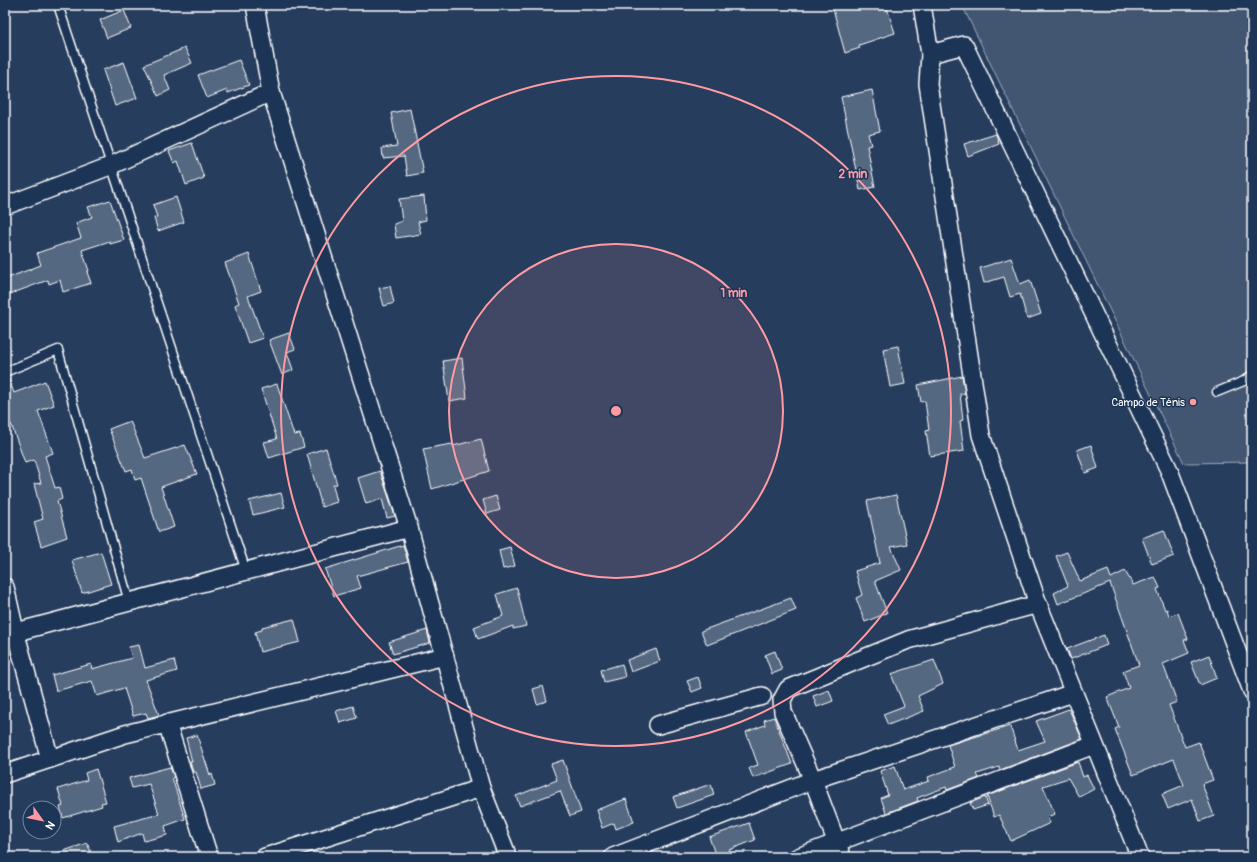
<svg xmlns="http://www.w3.org/2000/svg" width="1257" height="862" font-family="Pangolin,sans-serif">
	<style>
		.green { fill: #425672; stroke: #a0aab8 }
		.building { fill: #556781; stroke: #fff }
		.lines { fill: none; stroke-linecap: round; stroke-linejoin: round }
		.lane-casing { stroke: #fff; stroke-width: 11 }
		.street-casing { stroke: #fff; stroke-width: 20 }
		.lane { stroke: #1d3557; stroke-width: 8 }
		.street { stroke: #1d3557; stroke-width: 17 }
		.ring { fill: none; stroke: #ff9aa2; stroke-width: 2 }
		.poi-dot { fill: #ff9aa2; stroke: #1d3557; stroke-width: 1.5 }
		.labels { text-anchor: middle; stroke-width: 3; stroke-linejoin: round; paint-order: stroke }
		.poi-label { font-size: 11px; fill: #fff; stroke: #1d3557; text-anchor: end }
		.centre { fill: #ff9aa2; stroke: #1d3557; stroke-width: 2 }
		.ring-label { font-size: 12px; text-anchor: middle; font-weight: bold; fill: #ff9aa2; stroke: #1d3557; stroke-width: 3; stroke-linejoin: round; paint-order: stroke }
	</style>
	<rect width="100%" height="100%" fill="#263d5e"/>
	<filter id="ink" filterUnits="userSpaceOnUse"><feTurbulence type="fractalNoise" baseFrequency=".025" numOctaves="2"/><feDisplacementMap in="SourceGraphic" scale="8" xChannelSelector="R" yChannelSelector="G"/><feConvolveMatrix kernelMatrix="1 2 1 2 8 2 1 2 1" color-interpolation-filters="sRGB"/></filter>
	<g filter="url(#ink)">
		<path class="green" d="M964 5H1252V462L1184 463 963 7Z"/>
		<g class="building">
			<path d="M849 5H886L895 33 859 45 860 48 845 53 833 9Z"/>
			<path d="M124 10 131 28 107 38 100 20Z"/>
			<path d="M185 48 192 63 164 75 170 90 158 96 144 65Z"/>
			<path d="M239 60 249 85 228 93 227 90 207 98 198 75Z"/>
			<path d="M124 62 137 98 115 106 103 70Z"/>
			<path d="M872 90 880 131 868 134 871 145 867 146 875 187 860 190 841 97Z"/>
			<path d="M410 109 423 173 407 176 404 156 383 158 382 148 397 146 391 113Z"/>
			<path d="M996 134 999 144 968 156 964 144Z"/>
			<path d="M192 143 204 178 186 185 178 161 174 163 169 151Z"/>
			<path d="M424 196 426 220 418 222 421 234 396 238 394 224 402 221 399 199Z"/>
			<path d="M176 197 184 222 158 231 154 218 157 217 153 205Z"/>
			<path d="M110 200 124 240 110 244V241L82 250 89 271 87 272 91 283 63 292 60 280 49 284 48 280 5 296V279L41 265 37 253 81 238 76 223 92 217 88 207Z"/>
			<path d="M249 254 261 291 248 296 263 338 248 343 235 305 239 303 225 263Z"/>
			<path d="M1011 258 1020 284 1030 280 1041 314 1027 319 1020 294 1010 297 1004 277 984 283 980 268Z"/>
			<path d="M390 286 394 303 384 306 379 288Z"/>
			<path d="M289 333 295 349 287 352 293 370 282 375 269 340Z"/>
			<path d="M898 346 905 384 890 387 883 349Z"/>
			<path d="M462 358 467 398 449 401 443 361Z"/>
			<path d="M962 376 965 393 960 394 963 420 960 421 964 451 930 456 926 431 929 430 925 401 921 402 918 385Z"/>
			<path d="M5 377H8L14 393 45 381 54 405 38 411 53 453 45 456 55 488 59 487 62 499 57 501 67 537 41 546 34 522 43 519 34 484 41 483 34 460 25 463 11 424 7 425 5 419Z"/>
			<path d="M277 384 294 435 300 434 304 447 269 458 264 442 277 439 261 389Z"/>
			<path d="M130 421 145 458 185 445 197 474 161 487 174 527 159 532 141 478 135 480 132 469 126 471 109 429Z"/>
			<path d="M481 439 489 471 432 489 423 449 452 444 453 446Z"/>
			<path d="M1091 445 1098 468 1085 473 1077 450Z"/>
			<path d="M326 448 337 484 333 485 337 502 322 507 307 454Z"/>
			<path d="M380 471 395 516 387 518 382 499 366 504 358 478Z"/>
			<path d="M281 493 285 507 253 515 249 501Z"/>
			<path d="M896 495 907 544 891 547 901 570 875 581 887 613 865 622 856 598 862 595 855 571 880 563 867 501Z"/>
			<path d="M496 496 500 510 487 514 483 500Z"/>
			<path d="M1164 530 1174 556 1152 564 1142 538Z"/>
			<path d="M403 545 408 562 357 576 361 588 334 596 325 569Z"/>
			<path d="M510 547 515 566 503 569 499 550Z"/>
			<path d="M101 552 111 584 82 593 72 560Z"/>
			<path d="M1067 552 1080 581 1108 570 1111 578 1125 571 1133 585 1155 577 1160 588 1157 589 1165 610 1167 609 1169 616 1178 613 1188 639 1184 640 1189 653 1163 664 1177 702 1169 705 1185 747 1199 742 1213 780 1202 784 1214 816 1200 821 1192 799 1168 809 1162 794 1184 785 1174 759 1133 775 1115 729 1119 727 1107 697 1129 688 1123 671 1139 665 1110 583 1058 604 1054 593 1068 586 1056 556Z"/>
			<path d="M517 588 526 626 513 629V626L478 639 474 627 503 616 497 594Z"/>
			<path d="M791 598 796 610 707 645 701 631Z"/>
			<path d="M294 619 300 642 260 652 255 632 262 630V627Z"/>
			<path d="M427 630 430 643 393 654 389 642Z"/>
			<path d="M1104 635 1107 645 1071 659 1067 649Z"/>
			<path d="M139 645 145 668 174 660 177 671 146 680 159 715 148 718 146 713 133 716 124 688 97 696 92 681 56 691 52 675 91 664 92 669 132 658 129 647Z"/>
			<path d="M656 649 660 661 631 672 627 660Z"/>
			<path d="M775 651 782 670 772 674 765 655Z"/>
			<path d="M1209 655 1217 678 1200 685 1191 662Z"/>
			<path d="M934 660 943 684 918 696 924 711 888 725 883 714 904 706 891 674Z"/>
			<path d="M622 664 625 677 604 682 601 670Z"/>
			<path d="M698 677 702 688 692 692 687 681Z"/>
			<path d="M543 686 547 701 537 704 533 689Z"/>
			<path d="M829 690 833 701 817 707 813 696Z"/>
			<path d="M353 706 357 718 340 723 336 711Z"/>
			<path d="M1069 709 1082 739 1000 770 999 767 977 774 979 778 947 790 946 787 917 798 918 801 886 813 881 798 888 795 880 771 895 766 903 790 929 781 928 777 955 767 948 745 1010 726 1018 750 1045 741 1036 721Z"/>
			<path d="M774 717 792 764 753 778 749 768 758 765 746 732 765 725 764 720Z"/>
			<path d="M197 735 210 775 212 774 215 785 201 789 196 772H193L190 762H192L186 738Z"/>
			<path d="M563 760 581 812 570 816 560 791 520 806 516 796 557 780 551 764Z"/>
			<path d="M1078 762 1083 777 1087 775 1094 789 1079 797 1068 778 1043 786 1055 814 1047 817 1050 823 1011 841 999 815 994 817 987 796Z"/>
			<path d="M170 767 174 777 172 778 185 819 165 826 167 835 144 841 142 833 118 842 114 826 159 814 149 784 132 788 129 778Z"/>
			<path d="M96 769 106 802 101 803 102 806 63 818 60 807 63 806 58 789 87 780 85 773Z"/>
			<path d="M711 784 714 795 677 808 673 797Z"/>
			<path d="M985 797 988 805 973 810 970 803Z"/>
			<path d="M626 799 634 822 616 829 614 823 602 828 596 810Z"/>
			<path d="M749 823 755 840 729 850 732 857H716L709 837Z"/>
			<path d="M87 843 93 857H52V855Z"/>
		</g>
		<g class="lines">
			<defs>
				<g id="lane">
					<path d="M58 5 246 571"/>
					<path d="M5 372 58 350 129 602"/>
					<path d="M1217 392 1244 381 1252 375"/>
				</g>
				<g id="street">
					<path d="M255 5 271 92 409 528 481 788 506 852V857"/>
					<path d="M922 5 930 54"/>
					<path d="M5 206 110 166 271 92"/>
					<path d="M5 587 15 631 50 759"/>
					<path d="M5 635 409 528"/>
					<path d="M167 723 209 857"/>
					<path d="M658 725 762 696"/>
					<path d="M5 774 125 734 445 656"/>
					<path d="M265 857 481 788"/>
					<path d="M613 857 813 780 1073 693"/>
					<path d="M798 857 1094 745"/>
					<path d="M842 857 813 780 783 712 782 700 788 689 908 640 1038 604"/>
					<path d="M1140 857 1038 604 981 435 928 84 930 54 964 45 1169 470 1252 691"/>
				</g>
			</defs>
			<use href="#lane" class="lane-casing"/>
			<use href="#street" class="street-casing"/>
			<use href="#lane" class="lane"/>
			<use href="#street" class="street"/>
		</g>
	</g>
	<circle cx="616" cy="411" r="167" fill="#ff9aa2" fill-opacity=".12"/>
	<g class="ring">
		<circle cx="616" cy="411" r="167"/>
		<circle cx="616" cy="411" r="335"/>
	</g>
	<circle class="poi-dot" cx="1193" cy="402" r="4"/>
	<g class="labels">
		<g class="poi-label">
			<text x="1185" y="406">Campo de Ténis</text>
		</g>
	</g>
	<circle cx="616" cy="411" r="6" class="centre"/>
	<g class="ring-label">
		<text x="853" y="178">2 min</text>
		<text x="734" y="297">1 min</text>
	</g>
	<rect width="1257" height="862" fill="none" stroke="#1d3557" stroke-width="20"/>
	<rect x="10" y="10" width="1237" height="842" fill="none" stroke="#fff" stroke-width="1.5" filter="url(#ink)"/>
	<g transform="translate(42 820) rotate(123)"><circle r="19" fill="#1d3557" stroke="#77869a"/>
	<path d="M0-3L7 15L0 10L-7 15Z" fill="#ff9aa2"/>
	<text y="-6" font-size="11" font-weight="bold" text-anchor="middle" fill="#ffffff">N</text>
	</g>
</svg>
